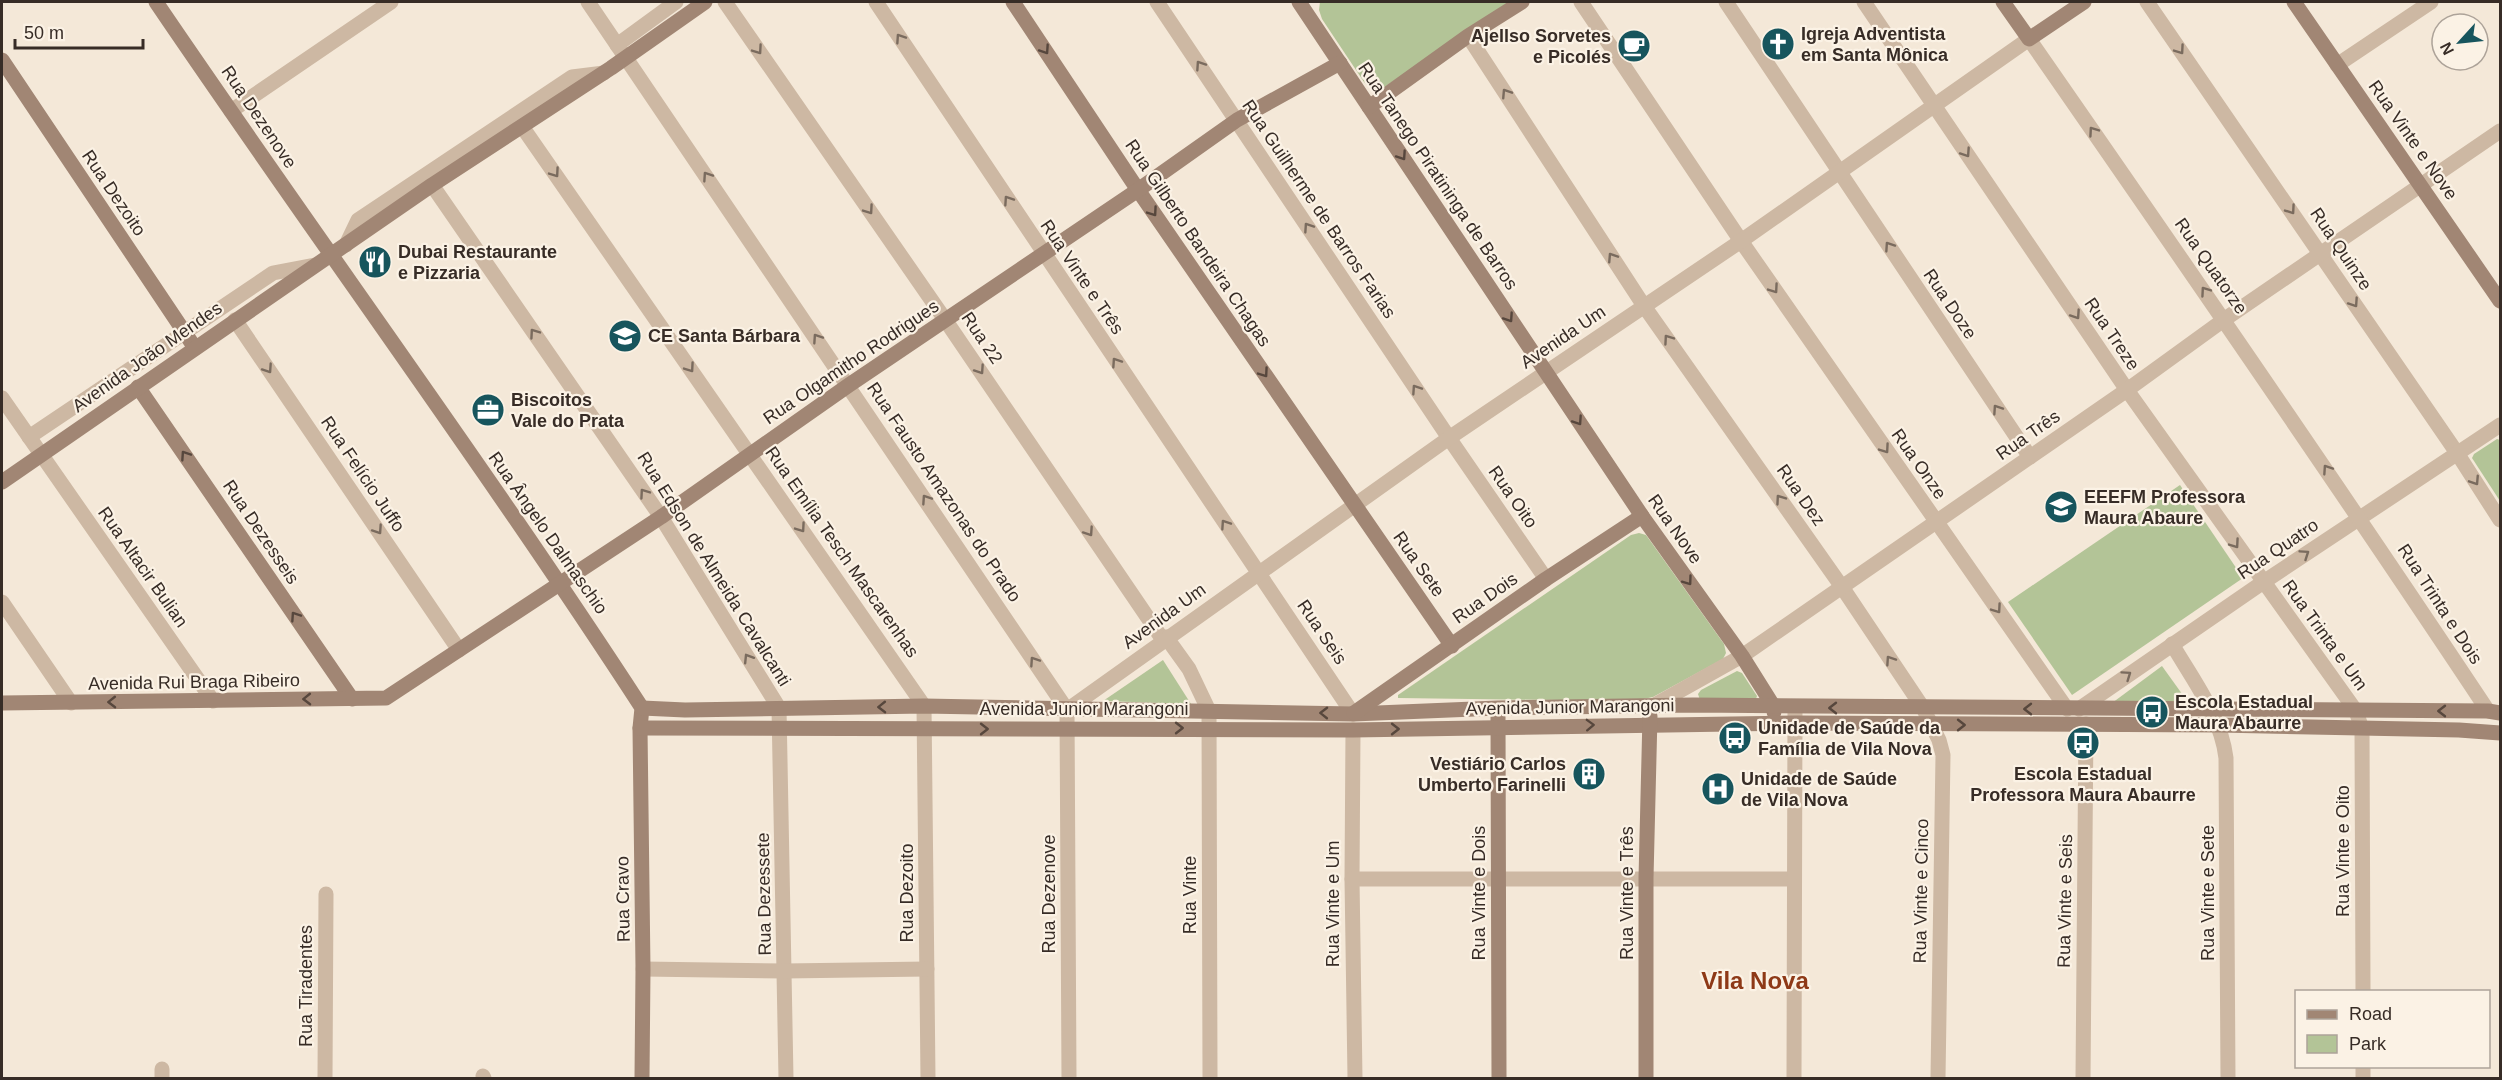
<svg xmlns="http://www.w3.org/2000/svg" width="2502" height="1080" font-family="Arial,sans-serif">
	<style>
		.green { fill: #b3c497 }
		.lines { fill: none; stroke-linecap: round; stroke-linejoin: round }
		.street { stroke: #cdb8a3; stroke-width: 15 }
		.secondary { stroke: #a18674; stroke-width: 15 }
		.oneway { stroke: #7a6b5e }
		.oneway2 { stroke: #57473d }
		.labels { text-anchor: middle; stroke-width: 4.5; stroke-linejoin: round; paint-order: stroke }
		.poi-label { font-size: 18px; font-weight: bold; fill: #372c26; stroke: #fbf2e5; text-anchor: start }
		.street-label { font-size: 18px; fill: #372c26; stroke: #fbf2e5 }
		.district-label { font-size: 24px; font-weight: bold; fill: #8e3917; stroke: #fbf2e5 }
	</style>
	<rect width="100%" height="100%" fill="#f4e8d8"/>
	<g class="green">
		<path d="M1320 2H1511L1383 88C1375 90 1370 88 1364 82L1322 19 1319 10Z"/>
		<path d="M2497 439 2500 440V501L2472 458 2474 454Z"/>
		<path d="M2180 485 2243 578 2072 695 2008 602Z"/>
		<path d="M1639 533 1646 535 1724 644 1726 653 1723 659 1653 697 1634 701 1398 698V695L1631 535Z"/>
		<path d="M1163 660 1191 704 1103 701Z"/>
		<path d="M2162 666 2190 705 2112 703Z"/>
		<path d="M1737 671 1742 673 1757 696 1756 699 1700 700 1698 694 1701 690Z"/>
	</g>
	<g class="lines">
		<g class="street">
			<path d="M588 2 1067 710 1069 1078"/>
			<path d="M725 2 946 321 1163 640"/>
			<path d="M876 2 1353 714"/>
			<path d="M1157 2 1449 438 1546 579"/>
			<path d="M1581 2 1741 241 2067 709"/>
			<path d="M1726 2 2030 457"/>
			<path d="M1864 2 2127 390 2356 711 2362 729 2363 992"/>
			<path d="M2147 2 2457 453 2500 520"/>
			<path d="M1468 36 1644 306 1842 587 1923 708 1939 740 1943 755 1938 1078"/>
			<path d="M617 45 676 2"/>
			<path d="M2337 65 2431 2"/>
			<path d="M231 111 391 2"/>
			<path d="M521 125 924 706 928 1078"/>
			<path d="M432 185 661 517 779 708 786 1078"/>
			<path d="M346 245 358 220 572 77 604 73"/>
			<path d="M235 320 459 650"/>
			<path d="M2 398 213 701"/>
			<path d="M29 437 273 273 315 265"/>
			<path d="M2 602 71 703"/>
			<path d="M1166 637 1189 669 1209 711 1210 1078"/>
			<path d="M2172 644C2193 680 2221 716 2226 758L2228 1078"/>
			<path d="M1651 707 1742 656 2127 390 2225 319 2500 131"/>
			<path d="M2079 709 2262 583 2500 425"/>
			<path d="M1067 710 1449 438 1741 241 2029 39C2184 262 2338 485 2488 711"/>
			<path d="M1353 730 1352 879 1355 1078"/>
			<path d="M1352 879H1794"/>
			<path d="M643 969 785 971 927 969"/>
			<path d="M2363 1066V1078"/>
			<path d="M483 1076 484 1078"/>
			<path d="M162 1078V1069"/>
			<path d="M325 1078 326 894"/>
			<path d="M1794 1078 1795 707"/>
			<path d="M2083 1078 2086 724"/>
		</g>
		<g class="secondary">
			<path d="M156 2C316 238 486 468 642 708L640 728 643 969 642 1078"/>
			<path d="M1013 2 1138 190 1452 646"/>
			<path d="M1299 2 1642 516 1742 656 1774 707V712"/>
			<path d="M2003 2 2029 39 2084 2"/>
			<path d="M2294 2 2500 301"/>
			<path d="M2 60 195 348"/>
			<path d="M1369 107 1468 36 1522 2"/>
			<path d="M138 387 352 699"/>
			<path d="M2 482 432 185 611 68 705 2"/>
			<path d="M2 703 386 698 661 517 849 385 1138 190 1237 120 1340 63"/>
			<path d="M642 708 685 710 924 706 1353 714 1498 708 1693 705 2488 711 2500 713"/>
			<path d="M1354 713 1546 579 1642 516"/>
			<path d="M1498 717 1499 1078"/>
			<path d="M640 728 1353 730 1796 723 2219 725 2459 730 2500 733"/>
			<path d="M1646 1078V878L1650 716"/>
		</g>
	</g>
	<defs><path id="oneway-chevron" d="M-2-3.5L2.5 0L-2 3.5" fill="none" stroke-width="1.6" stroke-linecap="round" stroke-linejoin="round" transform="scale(1.5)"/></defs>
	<g class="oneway">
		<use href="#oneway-chevron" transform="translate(900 38) rotate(-124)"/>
		<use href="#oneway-chevron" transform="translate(758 50) rotate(55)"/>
		<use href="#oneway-chevron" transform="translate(2180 50) rotate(55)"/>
		<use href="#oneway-chevron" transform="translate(1200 65) rotate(-124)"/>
		<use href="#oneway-chevron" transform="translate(1506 93) rotate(-123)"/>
		<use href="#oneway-chevron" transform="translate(2093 131) rotate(-125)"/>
		<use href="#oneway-chevron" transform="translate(1966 153) rotate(56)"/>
		<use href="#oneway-chevron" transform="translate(555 173) rotate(55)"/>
		<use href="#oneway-chevron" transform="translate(707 176) rotate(-124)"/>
		<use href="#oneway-chevron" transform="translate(1008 200) rotate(-124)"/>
		<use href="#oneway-chevron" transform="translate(869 210) rotate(55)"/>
		<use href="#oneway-chevron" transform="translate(2291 210) rotate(55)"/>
		<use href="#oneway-chevron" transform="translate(1308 227) rotate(-124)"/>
		<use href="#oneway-chevron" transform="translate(1889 246) rotate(-124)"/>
		<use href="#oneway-chevron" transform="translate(1612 257) rotate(-123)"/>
		<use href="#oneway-chevron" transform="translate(1774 289) rotate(55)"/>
		<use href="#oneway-chevron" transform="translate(2205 291) rotate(-125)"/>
		<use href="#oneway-chevron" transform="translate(2354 303) rotate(56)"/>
		<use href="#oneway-chevron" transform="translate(2076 315) rotate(56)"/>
		<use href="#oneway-chevron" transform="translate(534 333) rotate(-125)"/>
		<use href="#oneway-chevron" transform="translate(817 338) rotate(-124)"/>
		<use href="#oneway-chevron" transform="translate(1668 339) rotate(-125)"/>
		<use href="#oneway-chevron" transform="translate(1116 362) rotate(-124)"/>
		<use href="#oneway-chevron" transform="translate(690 368) rotate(55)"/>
		<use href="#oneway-chevron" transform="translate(268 369) rotate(56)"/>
		<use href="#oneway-chevron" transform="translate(980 370) rotate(56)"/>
		<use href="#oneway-chevron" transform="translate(1416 389) rotate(-124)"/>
		<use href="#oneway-chevron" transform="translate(1997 409) rotate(-124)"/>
		<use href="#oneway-chevron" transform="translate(1885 449) rotate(55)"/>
		<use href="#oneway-chevron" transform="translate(2327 469) rotate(-124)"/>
		<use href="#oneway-chevron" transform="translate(2475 481) rotate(57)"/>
		<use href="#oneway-chevron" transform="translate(644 493) rotate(-125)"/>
		<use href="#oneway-chevron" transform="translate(926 499) rotate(-124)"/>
		<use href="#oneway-chevron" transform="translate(1780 499) rotate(-125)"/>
		<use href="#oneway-chevron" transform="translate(1225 524) rotate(-124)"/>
		<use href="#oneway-chevron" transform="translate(801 528) rotate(55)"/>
		<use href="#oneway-chevron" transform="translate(378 530) rotate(56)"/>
		<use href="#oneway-chevron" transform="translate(1089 532) rotate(56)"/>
		<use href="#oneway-chevron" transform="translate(2235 544) rotate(55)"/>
		<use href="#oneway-chevron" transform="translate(2305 554) rotate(-34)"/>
		<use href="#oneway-chevron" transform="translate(1997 609) rotate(55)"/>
		<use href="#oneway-chevron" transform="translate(748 658) rotate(-122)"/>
		<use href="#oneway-chevron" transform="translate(1890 660) rotate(-124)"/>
		<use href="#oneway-chevron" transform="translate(1034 661) rotate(-124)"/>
		<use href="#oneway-chevron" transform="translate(2127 675) rotate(-35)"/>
	</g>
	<g class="oneway2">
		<use href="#oneway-chevron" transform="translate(1045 50) rotate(56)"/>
		<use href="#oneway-chevron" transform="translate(1402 156) rotate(56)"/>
		<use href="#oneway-chevron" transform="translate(1153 212) rotate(55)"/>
		<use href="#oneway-chevron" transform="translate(1509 318) rotate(56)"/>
		<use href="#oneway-chevron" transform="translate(1264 373) rotate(55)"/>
		<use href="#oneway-chevron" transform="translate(1578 421) rotate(56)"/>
		<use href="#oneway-chevron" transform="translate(185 455) rotate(-124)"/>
		<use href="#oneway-chevron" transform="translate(1688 581) rotate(54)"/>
		<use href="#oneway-chevron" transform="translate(295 616) rotate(-124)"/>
		<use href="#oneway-chevron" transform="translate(307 699) rotate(179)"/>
		<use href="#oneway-chevron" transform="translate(112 702) rotate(179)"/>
		<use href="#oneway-chevron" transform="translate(882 707) rotate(179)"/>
		<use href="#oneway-chevron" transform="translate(1833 708) rotate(-180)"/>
		<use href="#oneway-chevron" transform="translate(2028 709) rotate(-180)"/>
		<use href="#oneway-chevron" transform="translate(2442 711) rotate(-180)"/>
		<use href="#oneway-chevron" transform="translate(1324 713) rotate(-179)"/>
		<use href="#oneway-chevron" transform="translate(1590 725) rotate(-2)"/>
		<use href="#oneway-chevron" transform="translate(1961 725)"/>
		<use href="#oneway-chevron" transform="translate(1179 728)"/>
		<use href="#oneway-chevron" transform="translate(984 729)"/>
		<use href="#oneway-chevron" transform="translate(1395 729)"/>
	</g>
	<defs>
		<symbol id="church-disc" viewBox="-11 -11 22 22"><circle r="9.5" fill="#17555d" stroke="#fbf2e5"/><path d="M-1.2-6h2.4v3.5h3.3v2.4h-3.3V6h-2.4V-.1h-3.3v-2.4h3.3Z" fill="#fff"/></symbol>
		<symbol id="cafe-disc" viewBox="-11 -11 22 22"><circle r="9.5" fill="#17555d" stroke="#fbf2e5"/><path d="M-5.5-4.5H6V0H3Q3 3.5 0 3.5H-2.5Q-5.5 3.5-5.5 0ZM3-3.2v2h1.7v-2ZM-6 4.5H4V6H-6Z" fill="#fff"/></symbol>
		<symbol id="restaurant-disc" viewBox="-11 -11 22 22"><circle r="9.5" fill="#17555d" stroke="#fbf2e5"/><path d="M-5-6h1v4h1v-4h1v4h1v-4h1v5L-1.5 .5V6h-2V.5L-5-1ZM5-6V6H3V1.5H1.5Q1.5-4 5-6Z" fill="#fff"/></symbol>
		<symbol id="school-disc" viewBox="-11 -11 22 22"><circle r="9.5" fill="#17555d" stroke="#fbf2e5"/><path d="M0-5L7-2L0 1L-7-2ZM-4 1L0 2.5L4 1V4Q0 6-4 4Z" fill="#fff"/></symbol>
		<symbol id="office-disc" viewBox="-11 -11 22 22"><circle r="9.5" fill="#17555d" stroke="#fbf2e5"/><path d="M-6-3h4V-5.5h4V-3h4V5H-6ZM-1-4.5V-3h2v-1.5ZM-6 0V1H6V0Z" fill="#fff"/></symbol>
		<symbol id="bus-disc" viewBox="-11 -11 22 22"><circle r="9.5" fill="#17555d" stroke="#fbf2e5"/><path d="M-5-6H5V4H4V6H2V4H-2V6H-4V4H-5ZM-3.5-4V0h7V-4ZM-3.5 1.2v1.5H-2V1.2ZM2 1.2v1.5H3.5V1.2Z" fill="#fff"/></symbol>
		<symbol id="building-disc" viewBox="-11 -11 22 22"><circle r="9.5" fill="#17555d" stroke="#fbf2e5"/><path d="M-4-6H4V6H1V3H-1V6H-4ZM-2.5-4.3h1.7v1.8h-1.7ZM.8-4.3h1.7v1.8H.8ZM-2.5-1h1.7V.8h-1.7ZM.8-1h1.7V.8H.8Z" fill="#fff"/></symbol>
		<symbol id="hospital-disc" viewBox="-11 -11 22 22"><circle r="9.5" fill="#17555d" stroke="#fbf2e5"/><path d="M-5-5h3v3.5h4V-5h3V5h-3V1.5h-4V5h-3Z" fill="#fff"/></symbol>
	</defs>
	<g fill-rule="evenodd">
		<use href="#church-disc" x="1759" y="25" width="38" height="38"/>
		<use href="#cafe-disc" x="1615" y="27" width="38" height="38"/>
		<use href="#restaurant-disc" x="356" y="243" width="38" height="38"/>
		<use href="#school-disc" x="606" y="317" width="38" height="38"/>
		<use href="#office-disc" x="469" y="391" width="38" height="38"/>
		<use href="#school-disc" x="2042" y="488" width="38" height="38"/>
		<use href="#bus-disc" x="2133" y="693" width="38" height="38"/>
		<use href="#bus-disc" x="1716" y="719" width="38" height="38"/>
		<use href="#bus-disc" x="2064" y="724" width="38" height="38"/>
		<use href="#building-disc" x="1570" y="755" width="38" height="38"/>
		<use href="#hospital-disc" x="1699" y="770" width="38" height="38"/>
	</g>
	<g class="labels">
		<g class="poi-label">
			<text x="1801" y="40">Igreja Adventista<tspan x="1801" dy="21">em Santa Mônica</tspan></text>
			<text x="1611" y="42" text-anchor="end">Ajellso Sorvetes<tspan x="1611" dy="21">e Picolés</tspan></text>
			<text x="398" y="258">Dubai Restaurante<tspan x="398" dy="21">e Pizzaria</tspan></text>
			<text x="648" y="342">CE Santa Bárbara</text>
			<text x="511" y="406">Biscoitos<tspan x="511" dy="21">Vale do Prata</tspan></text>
			<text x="2084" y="503">EEEFM Professora<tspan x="2084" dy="21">Maura Abaure</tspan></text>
			<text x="2175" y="708">Escola Estadual<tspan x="2175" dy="21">Maura Abaurre</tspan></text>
			<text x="1758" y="734">Unidade de Saúde da<tspan x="1758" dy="21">Família de Vila Nova</tspan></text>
			<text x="1566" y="770" text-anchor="end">Vestiário Carlos<tspan x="1566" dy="21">Umberto Farinelli</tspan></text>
			<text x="2083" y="780" text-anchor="middle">Escola Estadual<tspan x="2083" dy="21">Professora Maura Abaurre</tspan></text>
			<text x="1741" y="785">Unidade de Saúde<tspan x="1741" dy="21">de Vila Nova</tspan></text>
		</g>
		<g class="street-label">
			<text transform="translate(259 117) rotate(56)" y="6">Rua Dezenove</text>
			<text transform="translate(2413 140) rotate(55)" y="6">Rua Vinte e Nove</text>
			<text transform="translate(1438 176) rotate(56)" y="6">Rua Tanego Piratininga de Barros</text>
			<text transform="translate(114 193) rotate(56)" y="6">Rua Dezoito</text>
			<text transform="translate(1319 209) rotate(56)" y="6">Rua Guilherme de Barros Farias</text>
			<text transform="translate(1198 243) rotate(56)" y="6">Rua Gilberto Bandeira Chagas</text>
			<text transform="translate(2341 249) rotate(56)" y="6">Rua Quinze</text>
			<text transform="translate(2211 266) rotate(55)" y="6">Rua Quatorze</text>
			<text transform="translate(1082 277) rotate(56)" y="6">Rua Vinte e Três</text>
			<text transform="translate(1950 304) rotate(56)" y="6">Rua Doze</text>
			<text transform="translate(2112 334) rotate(56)" y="6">Rua Treze</text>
			<text transform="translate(1563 337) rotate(-34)" y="6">Avenida Um</text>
			<text transform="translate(982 338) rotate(56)" y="6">Rua 22</text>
			<text transform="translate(147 357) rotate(-35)" y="6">Avenida João Mendes</text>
			<text transform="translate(851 362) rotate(-34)" y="6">Rua Olgamitho Rodrigues</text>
			<text transform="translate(2028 435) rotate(-35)" y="6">Rua Três</text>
			<text transform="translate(1919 464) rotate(55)" y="6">Rua Onze</text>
			<text transform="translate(363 474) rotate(56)" y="6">Rua Felício Juffo</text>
			<text transform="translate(944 492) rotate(56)" y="6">Rua Fausto Amazonas do Prado</text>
			<text transform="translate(1801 495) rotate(55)" y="6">Rua Dez</text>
			<text transform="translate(1513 497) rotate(55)" y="6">Rua Oito</text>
			<text transform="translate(1675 529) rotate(55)" y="6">Rua Nove</text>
			<text transform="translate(261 532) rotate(56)" y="6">Rua Dezesseis</text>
			<text transform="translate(548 533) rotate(55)" y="6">Rua Ângelo Dalmaschio</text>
			<text transform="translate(2278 549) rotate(-34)" y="6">Rua Quatro</text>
			<text transform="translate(842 552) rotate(55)" y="6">Rua Emília Tesch Mascarenhas</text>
			<text transform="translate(1419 564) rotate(55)" y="6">Rua Sete</text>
			<text transform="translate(143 567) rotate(55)" y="6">Rua Altacir Bulian</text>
			<text transform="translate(714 569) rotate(58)" y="6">Rua Edson de Almeida Cavalcanti</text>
			<text transform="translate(1485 598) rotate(-35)" y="6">Rua Dois</text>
			<text transform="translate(2440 604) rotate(57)" y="6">Rua Trinta e Dois</text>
			<text transform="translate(1164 616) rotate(-36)" y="6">Avenida Um</text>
			<text transform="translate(1322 632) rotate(56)" y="6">Rua Seis</text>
			<text transform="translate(2325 635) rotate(54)" y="6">Rua Trinta e Um</text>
			<text transform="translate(194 682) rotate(-1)" y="6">Avenida Rui Braga Ribeiro</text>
			<text transform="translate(1570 707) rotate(-1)" y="6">Avenida Junior Marangoni</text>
			<text x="1084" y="715">Avenida Junior Marangoni</text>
			<text transform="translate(2343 851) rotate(-90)" y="6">Rua Vinte e Oito</text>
			<text transform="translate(1921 891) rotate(-89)" y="6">Rua Vinte e Cinco</text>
			<text transform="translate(907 893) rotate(-90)" y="6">Rua Dezoito</text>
			<text transform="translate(1479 893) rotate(-90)" y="6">Rua Vinte e Dois</text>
			<text transform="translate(1627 893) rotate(-90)" y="6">Rua Vinte e Três</text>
			<text transform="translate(2208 893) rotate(-90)" y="6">Rua Vinte e Sete</text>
			<text transform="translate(764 894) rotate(-91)" y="6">Rua Dezessete</text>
			<text transform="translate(1049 894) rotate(-90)" y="6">Rua Dezenove</text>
			<text transform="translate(1190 895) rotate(-90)" y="6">Rua Vinte</text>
			<text transform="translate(623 899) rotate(-91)" y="6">Rua Cravo</text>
			<text transform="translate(2065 901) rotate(-89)" y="6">Rua Vinte e Seis</text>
			<text transform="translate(1333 904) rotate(-90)" y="6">Rua Vinte e Um</text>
			<text transform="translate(306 986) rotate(-90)" y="6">Rua Tiradentes</text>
		</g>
		<g class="district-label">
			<text x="1755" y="989">Vila Nova</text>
		</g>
	</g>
	<rect width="2502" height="1080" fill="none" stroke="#372c26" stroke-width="6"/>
	<rect x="2295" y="990" width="195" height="78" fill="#fbf2e5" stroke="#ada399" stroke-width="1.5"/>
	<rect x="2307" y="1010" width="30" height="9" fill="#a18674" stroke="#ada399" stroke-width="1.5"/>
	<text x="2349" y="1020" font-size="18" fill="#372c26">Road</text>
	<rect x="2307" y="1035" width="30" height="18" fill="#b3c497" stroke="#ada399" stroke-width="1.5"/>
	<text x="2349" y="1050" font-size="18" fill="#372c26">Park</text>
	<g transform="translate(2460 42) rotate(243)"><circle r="28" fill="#fbf2e5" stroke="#ada399" stroke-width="1.5"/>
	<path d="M0-4.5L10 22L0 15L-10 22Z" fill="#17555d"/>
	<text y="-9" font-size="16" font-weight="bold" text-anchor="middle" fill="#372c26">N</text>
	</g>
	<path d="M15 39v9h128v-9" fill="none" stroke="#372c26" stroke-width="3"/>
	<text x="24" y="39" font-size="18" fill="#372c26" stroke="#fbf2e5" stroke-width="4.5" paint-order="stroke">50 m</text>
</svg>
